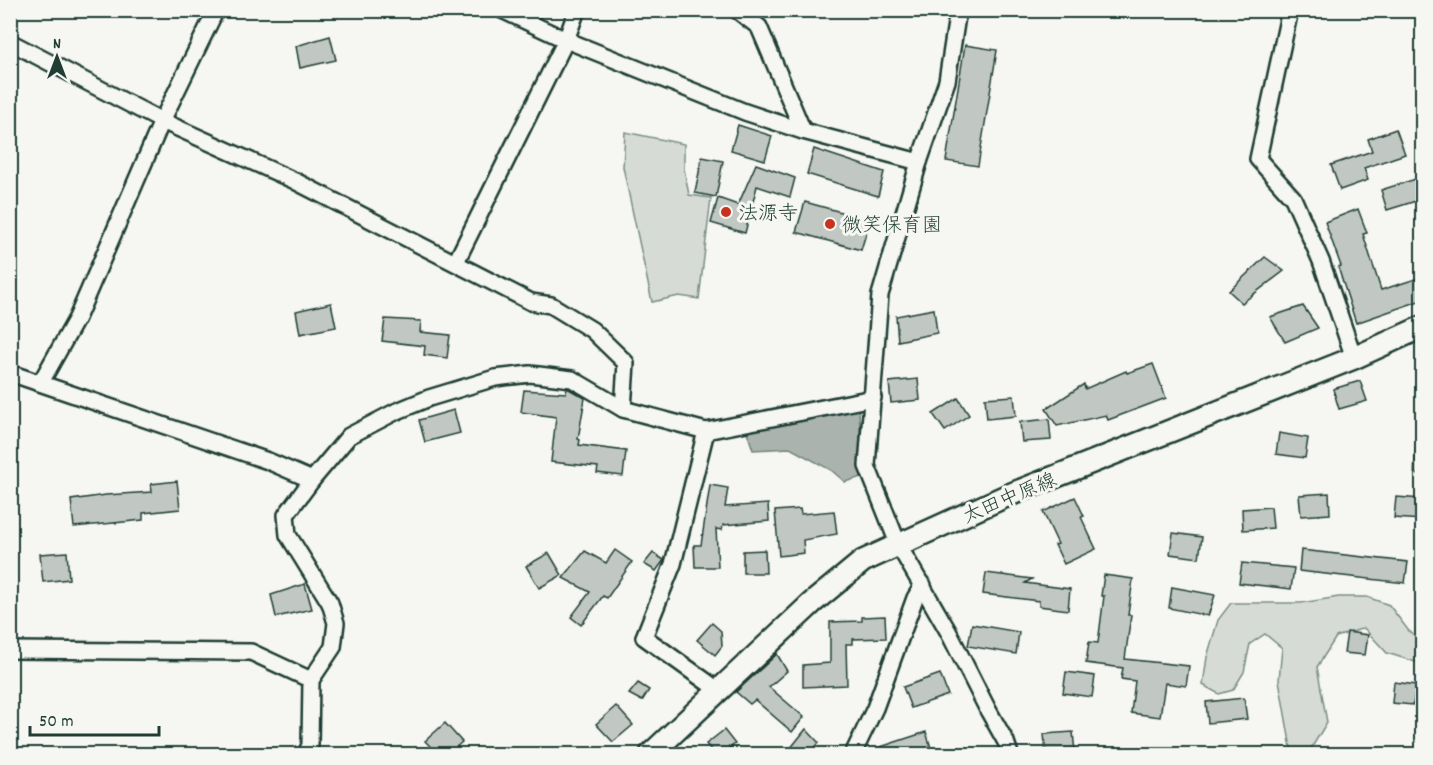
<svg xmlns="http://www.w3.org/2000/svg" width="1433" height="765" font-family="Dekko,'Klee One',sans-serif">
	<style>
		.green { fill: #d6dbd6; stroke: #7a8c85; stroke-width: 1.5 }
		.water { fill: #aab3ae; stroke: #72847d; stroke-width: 1.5 }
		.building { fill: #c1c8c3; stroke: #1f3d34; stroke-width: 1.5 }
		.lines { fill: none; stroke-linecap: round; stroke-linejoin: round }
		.minor-casing { stroke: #1f3d34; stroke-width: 20 }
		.secondary-casing { stroke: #1f3d34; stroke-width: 26 }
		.minor { stroke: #f6f6f2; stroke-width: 15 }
		.secondary { stroke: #f6f6f2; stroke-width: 21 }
		.poi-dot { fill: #c8321e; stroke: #f6f6f2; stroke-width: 2 }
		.labels { text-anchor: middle; stroke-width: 6; stroke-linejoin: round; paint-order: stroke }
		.poi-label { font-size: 20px; fill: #1f3d34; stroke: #f6f6f2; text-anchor: start }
		.street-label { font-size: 20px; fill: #1f3d34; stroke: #f6f6f2 }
	</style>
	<rect width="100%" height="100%" fill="#f6f6f2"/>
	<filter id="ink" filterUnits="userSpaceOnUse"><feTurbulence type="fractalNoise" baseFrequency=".0167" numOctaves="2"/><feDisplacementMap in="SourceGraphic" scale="12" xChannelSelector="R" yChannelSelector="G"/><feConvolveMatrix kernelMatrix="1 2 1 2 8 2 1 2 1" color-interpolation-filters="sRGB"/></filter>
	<g filter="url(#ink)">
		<g class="green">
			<path d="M625 132 684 144V169L689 195 711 198 699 299 679 296 652 302 623 167Z"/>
			<path d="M1422 440V477L1414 473 1416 444Z"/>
			<path d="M1339 597H1367L1389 605 1408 630 1422 642V664L1387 653 1364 628 1336 637 1317 667 1327 722 1312 747V754H1292L1279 680 1282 648 1265 634 1250 644 1244 672 1233 690 1219 694 1203 685 1207 657 1218 620 1231 603H1301Z"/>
		</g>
		<path class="water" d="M859 409 862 477 845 482 831 470 790 448 753 450 747 432Z"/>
		<g class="building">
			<path d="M330 36 336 60 300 68 296 46Z"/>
			<path d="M965 45 997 50 978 166 946 161Z"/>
			<path d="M738 125 772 136 765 160 731 150Z"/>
			<path d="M1396 129 1405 154 1364 168 1368 180 1340 190 1331 165 1372 151 1368 139Z"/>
			<path d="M814 149 884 172 878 196 807 174Z"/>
			<path d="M702 157 723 161 716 197 695 193Z"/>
			<path d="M756 164 795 178 790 197 757 186 745 233 711 223 718 198 738 205Z"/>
			<path d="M1422 177V196L1418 198 1419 200 1387 210 1381 190Z"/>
			<path d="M805 202 870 220 861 250 796 232Z"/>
			<path d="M1358 209 1367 233 1363 234 1381 290 1422 277V300L1356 323 1338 267 1341 266 1325 222Z"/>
			<path d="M1265 257 1284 271 1242 303 1229 291Z"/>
			<path d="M331 303 336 327 300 334 296 311Z"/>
			<path d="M1303 306 1318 328 1285 342 1270 317Z"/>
			<path d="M934 309 937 333 898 341 896 316Z"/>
			<path d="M385 319 421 321 420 332 450 335 447 358 424 355 425 346 382 341Z"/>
			<path d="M1153 364 1166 398 1108 420 1106 415 1057 426 1046 409 1084 384 1085 389 1126 371 1127 373Z"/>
			<path d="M918 379 920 400 891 403 889 382Z"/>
			<path d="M1360 381 1367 401 1339 409 1333 389Z"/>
			<path d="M567 388 585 398 578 439 580 440 579 445 626 451 623 476 597 473 598 467 551 462 556 417 521 412 524 390 566 393Z"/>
			<path d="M1014 396 1016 416 987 419 985 398Z"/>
			<path d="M958 398 969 415 945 431 933 414Z"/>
			<path d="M454 410 460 433 425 442 419 420Z"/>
			<path d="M1049 419 1051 440 1022 442 1020 422Z"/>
			<path d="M1279 433 1308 438 1305 458 1276 454Z"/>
			<path d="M177 481 180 509 143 513V520L74 527 71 500 106 495 152 492 151 484Z"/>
			<path d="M710 485 728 488 725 507 768 504 769 521 723 525 722 530 716 529 718 567H695L694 545H701Z"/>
			<path d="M1329 493 1330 514 1301 516 1299 495Z"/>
			<path d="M1075 497 1084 516 1081 517 1096 549 1064 564 1055 545 1058 544 1043 512Z"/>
			<path d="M1396 497 1422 499V520L1394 518Z"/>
			<path d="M1271 507 1273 528 1243 530 1242 509Z"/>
			<path d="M800 509 801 514 834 511 837 534 803 540 804 553 779 556 775 511Z"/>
			<path d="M1173 533 1202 537 1199 558 1170 554Z"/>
			<path d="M615 550 632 562 607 598 603 596 581 625 571 617 590 592 563 578 585 551 606 563Z"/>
			<path d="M765 550 766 573H743V551Z"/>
			<path d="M1301 550 1408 562 1405 583 1299 571Z"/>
			<path d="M67 552 69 579 43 582 40 554Z"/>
			<path d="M549 553 562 575 539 588 526 566Z"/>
			<path d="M653 553 664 560 656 571 644 564Z"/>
			<path d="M1242 563 1294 568 1291 589 1239 583Z"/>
			<path d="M986 573 1032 579 1025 583 1070 589 1068 610 1039 606V601L983 594Z"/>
			<path d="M1104 575 1133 579 1128 615H1131L1125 659 1189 666 1186 686 1165 683 1160 717 1131 713 1135 681 1121 679 1123 668 1086 663 1089 642 1098 643 1104 596H1101Z"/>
			<path d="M305 584 312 609 276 617 271 595Z"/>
			<path d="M1172 587 1215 595 1208 616 1169 608Z"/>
			<path d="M885 616 886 638 853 639V644H846L847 685 803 687V665L830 663V622L862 621V617Z"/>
			<path d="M712 623 721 631 722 646 715 655 697 640Z"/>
			<path d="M972 624 1019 632 1016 654 968 646Z"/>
			<path d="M1347 632 1368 635 1365 655 1344 653Z"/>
			<path d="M777 654 787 671 769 687 804 717 792 732 755 700 750 704 736 692Z"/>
			<path d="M1066 672 1095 676 1092 697 1063 693Z"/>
			<path d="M940 674 948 695 911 708 903 687Z"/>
			<path d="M1394 682 1416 685 1413 705 1392 703Z"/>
			<path d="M638 683 649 690 642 701 629 694Z"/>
			<path d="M1244 698 1247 719 1208 723 1206 702Z"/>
			<path d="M616 706 633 725 613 742 596 724Z"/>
			<path d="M445 723 462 742 448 754H438L425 741Z"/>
			<path d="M806 729 819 743 809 754H786Z"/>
			<path d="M724 730 735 744 721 754H715L706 744Z"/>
			<path d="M926 732 933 754H865V752Z"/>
			<path d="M1073 732 1075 753 1046 754 1044 734Z"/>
		</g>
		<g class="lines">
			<defs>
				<g id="minor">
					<path d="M502 10 566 40 745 112 803 131 919 162"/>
					<path d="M737 10 759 27 803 131"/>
					<path d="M958 10 947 81 919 162 880 295 867 466 899 546 948 631 988 710 1006 742 1010 754"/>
					<path d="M1290 10 1258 159 1293 198 1321 261 1354 358"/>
					<path d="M10 42 162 121 295 181 531 302 551 305 592 330 626 363 623 409"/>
					<path d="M456 262 566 40 577 10"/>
					<path d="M10 373 268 461 312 480"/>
					<path d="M41 382 77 318 162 121 216 10"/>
					<path d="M706 431 673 564 644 637 718 690"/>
					<path d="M10 650 251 652 311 680"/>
					<path d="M306 754 310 745 311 680 333 647 336 623 330 603 288 535 286 515 312 480 349 436 395 412 429 398 495 378 530 374 572 379 623 409 706 431 873 398"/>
					<path d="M853 754 875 708 915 598 923 585"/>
				</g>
				<path id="secondary" d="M651 754 812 603 863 561 1004 497 1354 358 1422 327"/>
			</defs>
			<use href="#minor" class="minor-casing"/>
			<use href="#secondary" class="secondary-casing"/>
			<use href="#minor" class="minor"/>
			<use href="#secondary" class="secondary"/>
		</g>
	</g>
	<g class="poi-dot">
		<circle cx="726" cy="212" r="6"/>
		<circle cx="830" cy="224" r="6"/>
	</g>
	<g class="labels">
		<g class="poi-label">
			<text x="738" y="219">法源寺</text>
			<text x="842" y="231">微笑保育園</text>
		</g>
		<g class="street-label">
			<text transform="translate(1009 497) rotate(-23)" y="7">太田中原線</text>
		</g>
	</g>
	<rect width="1433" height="765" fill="none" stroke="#f6f6f2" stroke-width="36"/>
	<rect x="18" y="18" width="1397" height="729" fill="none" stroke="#1f3d34" stroke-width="2" filter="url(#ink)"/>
	<g transform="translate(57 57)" stroke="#f6f6f2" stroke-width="4.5" paint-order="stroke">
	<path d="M0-4.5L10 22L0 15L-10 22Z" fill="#1f3d34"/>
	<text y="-9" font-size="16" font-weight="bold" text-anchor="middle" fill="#1f3d34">N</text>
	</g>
	<path d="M30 726v9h129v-9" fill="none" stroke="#1f3d34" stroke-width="3"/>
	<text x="39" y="726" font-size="18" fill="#1f3d34" stroke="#f6f6f2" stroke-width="4.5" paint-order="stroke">50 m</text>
</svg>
